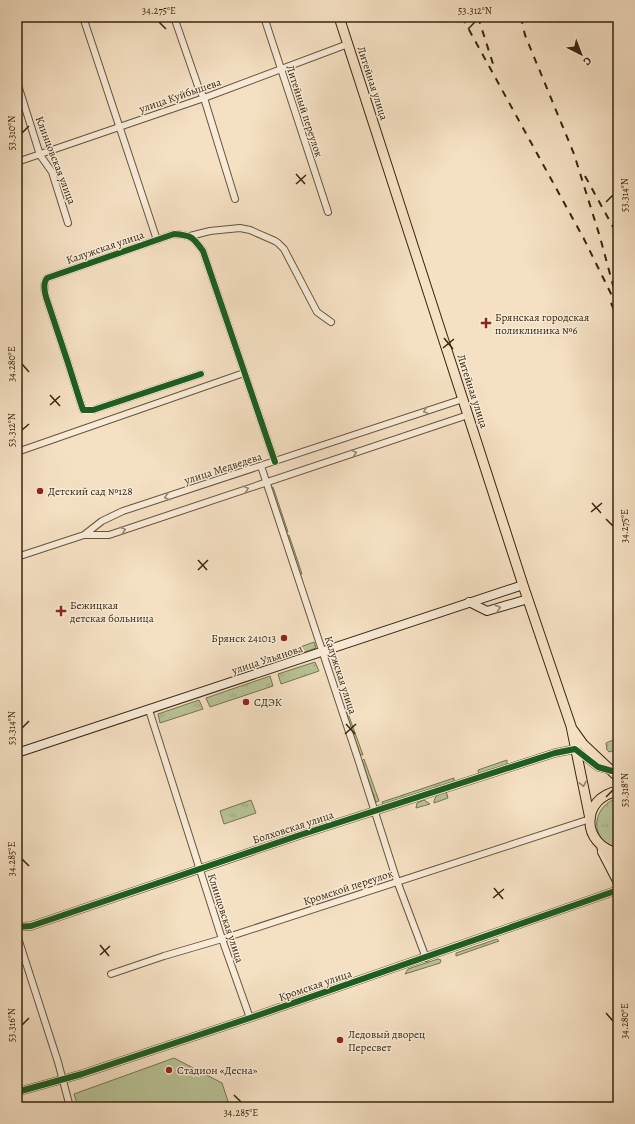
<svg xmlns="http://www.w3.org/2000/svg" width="635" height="1124" font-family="Alegreya,serif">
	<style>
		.grass { fill: url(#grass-tufts); stroke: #787452 }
		.garden { fill: #b8c396; stroke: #787452 }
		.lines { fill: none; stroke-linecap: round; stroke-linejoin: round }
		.minor-casing { stroke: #66543c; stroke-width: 8 }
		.tertiary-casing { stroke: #66543c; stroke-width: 9 }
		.secondary-casing { stroke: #37250f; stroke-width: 10 }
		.primary-casing { stroke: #37250f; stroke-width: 11 }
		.minor { stroke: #f8ebd8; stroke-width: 6 }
		.tertiary { stroke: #f8ebd8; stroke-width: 7 }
		.secondary { stroke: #f8ebd8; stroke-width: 8 }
		.primary { stroke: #f5e0c3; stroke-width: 9 }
		.rail { stroke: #37250f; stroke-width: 2; stroke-dasharray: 7 7; stroke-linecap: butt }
		.cycleway-casing { stroke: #f8ebd8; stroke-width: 8 }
		.cycleway { stroke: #1b5e20; stroke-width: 6 }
		.oneway { stroke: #988874 }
		.oneway2 { stroke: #968269 }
		.ticks { fill: none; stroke: #37250f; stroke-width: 1.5 }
		.poi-dot { fill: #8f2418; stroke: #f8ebd8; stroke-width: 1.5 }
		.labels { text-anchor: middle; stroke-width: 3; stroke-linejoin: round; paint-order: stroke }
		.street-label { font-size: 11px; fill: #37250f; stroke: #f8ebd8 }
		.poi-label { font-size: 11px; fill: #37250f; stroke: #f8ebd8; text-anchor: start }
		.neatline { fill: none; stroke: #37250f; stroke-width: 1.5 }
		.ticks-label { font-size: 10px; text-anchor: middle; fill: #37250f }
	</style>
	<defs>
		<pattern id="grass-tufts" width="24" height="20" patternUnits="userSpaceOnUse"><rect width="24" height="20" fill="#b8c396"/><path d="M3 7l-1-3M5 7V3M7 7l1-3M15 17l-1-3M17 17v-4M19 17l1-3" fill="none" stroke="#9fa780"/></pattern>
	</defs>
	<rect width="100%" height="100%" fill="#f5e0c3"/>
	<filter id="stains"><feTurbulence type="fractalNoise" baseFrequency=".005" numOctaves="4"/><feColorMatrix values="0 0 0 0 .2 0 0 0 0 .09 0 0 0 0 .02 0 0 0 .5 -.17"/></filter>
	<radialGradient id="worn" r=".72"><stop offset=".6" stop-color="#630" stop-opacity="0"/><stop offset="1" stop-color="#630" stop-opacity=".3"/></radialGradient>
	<g class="grass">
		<path d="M273 487 288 532H285L270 488Z"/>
		<path d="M289 535 302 574H299L287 536Z"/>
		<path d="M314 642 316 648 283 660 281 654Z"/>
		<path d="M315 662 319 671 281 684 278 674Z"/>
		<path d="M270 676 273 686 210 707 206 698Z"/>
		<path d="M199 700 203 709 160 723 158 714Z"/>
		<path d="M346 708 363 755H362L360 754 344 709Z"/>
		<path d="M618 738V749L609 752 607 750 606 743Z"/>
		<path d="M364 759 379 801 376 802 362 761Z"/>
		<path d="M507 760V765L479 775 478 770Z"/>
		<path d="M454 778V782L383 805 382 802Z"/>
		<path d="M446 791 448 798 434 803C434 795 440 794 446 791Z"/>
		<path d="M618 798V848C613 846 608 845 604 841 589 826 599 803 618 798Z"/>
		<path d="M251 800 256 813 224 824 220 811Z"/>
		<path d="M424 800 430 804 416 808 417 803Z"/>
		<path d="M497 939 499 941 456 956V953Z"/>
		<path d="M438 959 441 960 440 963 405 974 408 969Z"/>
	</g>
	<path class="garden" d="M174 1058 222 1083 230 1107H78L74 1094Z"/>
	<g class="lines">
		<defs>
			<g id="minor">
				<path d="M83 17 157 240"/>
				<path d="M174 17 199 89 204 98 235 199"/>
				<path d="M264 17 328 212"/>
				<path d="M17 82 40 155 52 172 68 223"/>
				<path d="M17 162 204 98 348 44"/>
				<path d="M190 236 210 231 240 228 250 230 275 241 278 243 284 249 317 312 331 322"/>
				<path d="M201 374 93 410H83L80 401 68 363 46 297C44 290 43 283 47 278L174 234C191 235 193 237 203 251L275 462"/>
				<path d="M17 452 244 373"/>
				<path d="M261 466 358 759 397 881 426 958"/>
				<path d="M86 535H109L468 415"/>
				<path d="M17 557 84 535 102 521 123 511 463 399"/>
				<path d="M149 710 222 939 250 1018"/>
				<path d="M17 935 58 1062 70 1107"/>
				<path d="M111 974 164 956 222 939 590 819"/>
			</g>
			<g id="tertiary">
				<path d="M17 927 31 926 300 835 555 753 575 749 598 767 610 770"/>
				<path d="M17 1092 82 1074 250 1018 618 890"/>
			</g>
			<g id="secondary">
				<path d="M469 602 487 611 528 599"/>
				<path d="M17 753 523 585"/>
				<path d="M602 852 618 883"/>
			</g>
			<g id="primary">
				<path d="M339 17 523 585 571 726 590 819"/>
				<path d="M573 730 583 744 618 777"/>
				<path d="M618 791C580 798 581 845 618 853"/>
				<path d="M602 848 618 868"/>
			</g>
		</defs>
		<use href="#minor" class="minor-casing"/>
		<use href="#tertiary" class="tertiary-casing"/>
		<use href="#secondary" class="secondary-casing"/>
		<use href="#primary" class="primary-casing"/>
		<use href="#minor" class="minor"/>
		<use href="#tertiary" class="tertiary"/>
		<use href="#secondary" class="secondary"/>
		<use href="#primary" class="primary"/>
		<g class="rail">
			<path d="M462 17 584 239 618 308"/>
			<path d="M478 17 495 70"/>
			<path d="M521 17 525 35 574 154 600 237 614 289"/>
			<path d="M613 17 618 30"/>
			<path d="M615 153 618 160"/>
			<path d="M585 176 618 236"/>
			<path d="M611 303 618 319"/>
		</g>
		<defs>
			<g id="cycleway">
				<path d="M201 374 93 410H83L80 401 68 363 46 297C44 290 43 283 47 278L174 234C191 235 193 237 203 251L275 462"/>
				<path d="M17 927 31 926 300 835 555 753 575 749 598 767 612 771"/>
				<path d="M17 1092 82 1074 250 1018 618 890"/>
			</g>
		</defs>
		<use href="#cycleway" class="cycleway-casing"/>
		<use href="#cycleway" class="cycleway"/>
	</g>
	<defs><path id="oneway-chevron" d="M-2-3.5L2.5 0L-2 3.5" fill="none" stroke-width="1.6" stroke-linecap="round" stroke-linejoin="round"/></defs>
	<g class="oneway">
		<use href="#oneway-chevron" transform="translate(426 411) rotate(162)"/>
		<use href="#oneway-chevron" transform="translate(354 453) rotate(-18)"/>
		<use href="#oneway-chevron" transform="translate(246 489) rotate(-19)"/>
		<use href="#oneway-chevron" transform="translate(167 497) rotate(162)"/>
		<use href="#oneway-chevron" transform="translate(123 530) rotate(-18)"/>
		<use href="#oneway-chevron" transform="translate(498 608) rotate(-16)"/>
	</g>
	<use class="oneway2" href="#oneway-chevron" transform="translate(583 784) rotate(78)"/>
	<path class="ticks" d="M159 22 166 29M468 29 475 22M22 133 29 126M296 174 305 184M296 184 306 175M606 202 613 195M444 338 453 349M443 348 454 339M22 364 29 372M50 395 60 406M50 405 60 396M22 430 29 424M592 503 601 513M591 512 602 503M606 519 613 526M198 560 207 570M198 570 208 560M346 724 355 734M22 728 29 721M345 734 356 724M606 797 613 790M22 859 29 866M494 888 503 899M493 898 504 889M100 945 109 956M100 955 110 946M606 1013 613 1021M22 1025 29 1018M234 1095 241 1102"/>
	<g class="poi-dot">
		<path d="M484 317h4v4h4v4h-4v4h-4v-4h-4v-4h4z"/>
		<circle cx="40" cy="491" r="4"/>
		<path d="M59 605h4v4h4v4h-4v4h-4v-4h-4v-4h4z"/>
		<circle cx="284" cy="638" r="4"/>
		<circle cx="246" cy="702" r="4"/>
		<circle cx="340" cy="1040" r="4"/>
		<circle cx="169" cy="1070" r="4"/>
	</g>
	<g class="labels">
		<g class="street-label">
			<text transform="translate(373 83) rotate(72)" y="4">Литейная улица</text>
			<text transform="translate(180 95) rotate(-19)" y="4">улица Куйбышева</text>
			<text transform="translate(305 111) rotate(72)" y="4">Литейный переулок</text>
			<text transform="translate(56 160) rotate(69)" y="4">Клинцовская улица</text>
			<text transform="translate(105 247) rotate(-19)" y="4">Калужская улица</text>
			<text transform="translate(473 391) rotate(72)" y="4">Литейная улица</text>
			<text transform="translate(223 468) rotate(-18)" y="4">улица Медведева</text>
			<text transform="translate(267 659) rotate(-18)" y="4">улица Ульянова</text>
			<text transform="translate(341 675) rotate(72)" y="4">Калужская улица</text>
			<text transform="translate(293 827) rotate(-18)" y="4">Болховская улица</text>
			<text transform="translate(348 887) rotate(-18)" y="4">Кромской переулок</text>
			<text transform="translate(226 918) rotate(72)" y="4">Клинцовская улица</text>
			<text transform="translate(315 985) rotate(-19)" y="4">Кромская улица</text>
		</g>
		<g class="poi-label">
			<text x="495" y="321">Брянская городская<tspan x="495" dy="13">поликлиника №6</tspan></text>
			<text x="48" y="495">Детский сад №128</text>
			<text x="70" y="609">Бежицкая<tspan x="70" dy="13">детская больница</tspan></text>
			<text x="276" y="642" text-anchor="end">Брянск 241013</text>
			<text x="254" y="706">СДЭК</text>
			<text x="348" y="1038">Ледовый дворец<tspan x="348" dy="13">Пересвет</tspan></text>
			<text x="177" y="1074">Стадион «Десна»</text>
		</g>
	</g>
	<rect width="635" height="1124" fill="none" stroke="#f5e0c3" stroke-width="44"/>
	<g transform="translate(581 54) rotate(138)" stroke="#f8ebd8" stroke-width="3" paint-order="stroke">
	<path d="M0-3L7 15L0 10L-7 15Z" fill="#37250f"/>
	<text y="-6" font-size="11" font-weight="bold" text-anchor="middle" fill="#37250f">С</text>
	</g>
	<rect x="22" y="22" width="591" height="1080" class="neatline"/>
	<g class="ticks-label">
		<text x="159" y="14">34.275°E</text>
		<text x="475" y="14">53.312°N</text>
		<text transform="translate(11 133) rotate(-90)" y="4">53.310°N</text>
		<text transform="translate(624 195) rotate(-90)" y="4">53.314°N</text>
		<text transform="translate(11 364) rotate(-90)" y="4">34.280°E</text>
		<text transform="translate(11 430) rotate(-90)" y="4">53.312°N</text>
		<text transform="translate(624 526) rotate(-90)" y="4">34.275°E</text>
		<text transform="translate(11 728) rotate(-90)" y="4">53.314°N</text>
		<text transform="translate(624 790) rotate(-90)" y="4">53.318°N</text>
		<text transform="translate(11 859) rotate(-90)" y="4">34.285°E</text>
		<text transform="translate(624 1021) rotate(-90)" y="4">34.280°E</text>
		<text transform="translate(11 1025) rotate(-90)" y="4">53.316°N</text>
		<text x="241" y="1116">34.285°E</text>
	</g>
	<rect width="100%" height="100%" filter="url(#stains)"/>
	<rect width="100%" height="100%" fill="url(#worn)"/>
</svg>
